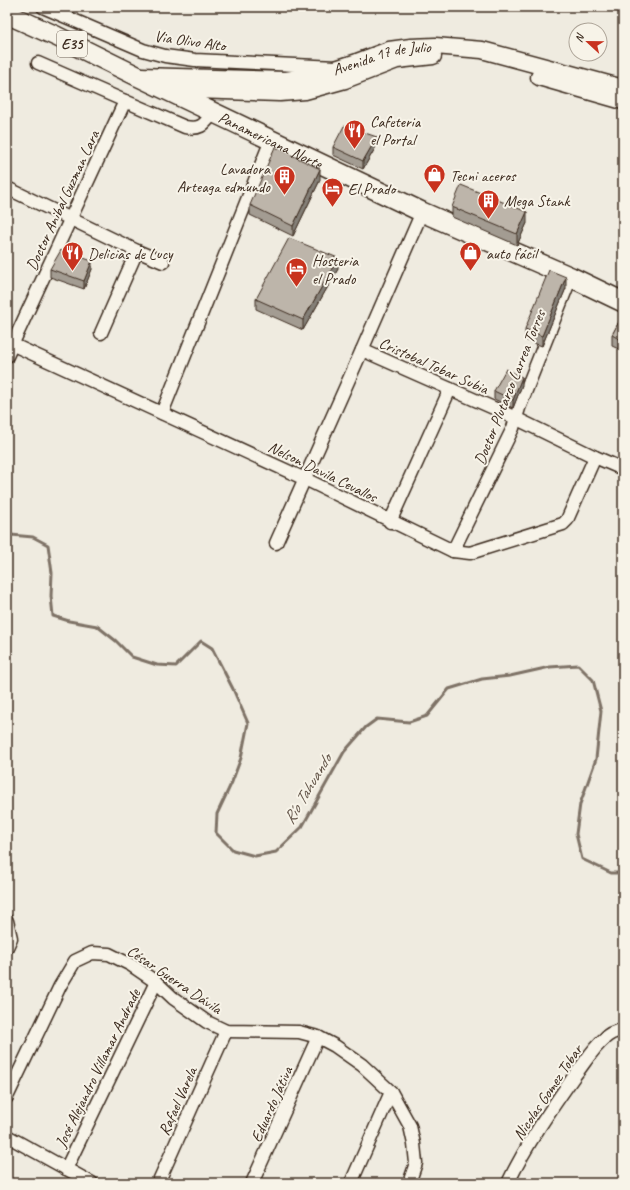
<svg xmlns="http://www.w3.org/2000/svg" width="630" height="1190" font-family="Caveat,sans-serif">
	<style>
		.lines { fill: none; stroke-linecap: round; stroke-linejoin: round }
		.stream { stroke: #7e7266; stroke-width: 3 }
		.minor-casing { stroke: #3b2a1e; stroke-width: 15 }
		.secondary-casing { stroke: #3b2a1e; stroke-width: 19 }
		.trunk-casing { stroke: #3b2a1e; stroke-width: 22 }
		.minor { stroke: #f7f3e8; stroke-width: 12 }
		.secondary { stroke: #f7f3e8; stroke-width: 16 }
		.trunk { stroke: #f7f3e8; stroke-width: 19 }
		.wall { fill: #a39c92; stroke: #3b2a1e }
		.shaded-wall { fill: #847f77; stroke: #3b2a1e }
		.building { fill: #bdb5aa; stroke: #3b2a1e }
		.labels { text-anchor: middle; stroke-width: 4; stroke-linejoin: round; paint-order: stroke }
		.shield { fill: #f7f3e8; stroke: #73665b; stroke-width: 1 }
		.shield-label { font-size: 15px; font-weight: bold; fill: #3b2a1e }
		.street-label { font-size: 16px; fill: #3b2a1e; stroke: #f7f3e8 }
		.poi-label { font-size: 16px; fill: #3b2a1e; stroke: #f7f3e8; text-anchor: start }
		.water-label { font-size: 17px; font-style: italic; fill: #625448; stroke: #f7f3e8 }
	</style>
	<rect width="100%" height="100%" fill="#efebe0"/>
	<filter id="ink" filterUnits="userSpaceOnUse"><feTurbulence type="fractalNoise" baseFrequency=".025" numOctaves="2"/><feDisplacementMap in="SourceGraphic" scale="8" xChannelSelector="R" yChannelSelector="G"/><feConvolveMatrix kernelMatrix="1 2 1 2 8 2 1 2 1" color-interpolation-filters="sRGB"/></filter>
	<g filter="url(#ink)">
		<g class="lines">
			<path class="stream" d="M7 535H11L33 537 48 545 52 573 51 596 53 616 69 621 97 626 116 641 132 657 157 665 176 666 201 641 212 648 233 689 248 723 241 758 232 782 217 814 216 833 233 850 255 856 276 852 302 827 344 752 366 727 377 719 409 722 427 716 449 689 482 679 510 676 550 667 578 665 593 680 601 711 596 759 580 804 576 834 582 859 611 873H623"/>
			<defs>
				<g id="minor">
					<path d="M43 7 143 50 165 56 195 60 336 67"/>
					<path d="M38 63 125 101 185 127C202 130 204 124 214 112"/>
					<path d="M7 188 137 251"/>
					<path d="M101 333 137 251 163 262"/>
					<path d="M7 342 305 479 453 551 470 553 563 524 567 520 595 457"/>
					<path d="M362 350 507 414 595 457 623 469"/>
					<path d="M7 356 125 101"/>
					<path d="M162 413 271 140"/>
					<path d="M390 522 450 389"/>
					<path d="M276 543 362 350 422 212"/>
					<path d="M453 551 513 428 519 408 571 277"/>
					<path d="M7 921 11 938 7 947"/>
					<path d="M7 1097 60 986 75 961 92 953 109 954 131 965 156 982 173 998 207 1022 226 1031 299 1032 318 1037 335 1046 362 1065 391 1092 410 1126 414 1144 416 1163 409 1183"/>
					<path d="M7 1136 92 1183"/>
					<path d="M66 1169 156 982"/>
					<path d="M158 1183 226 1031"/>
					<path d="M252 1183 318 1037"/>
					<path d="M351 1183 391 1092"/>
					<path d="M508 1183C526 1145 551 1109 575 1075 584 1064 593 1048 604 1039 609 1033 616 1031 623 1030"/>
				</g>
				<g id="secondary">
					<path id="s1" d="M139 76 286 80 313 76 357 62 389 50 411 47 435 46 482 50 623 88"/>
					<path d="M539 77 623 101"/>
					<path d="M165 89 280 93 305 91 345 80 397 60 433 56"/>
				</g>
				<g id="trunk">
					<path id="s2" d="M7 14 56 36 137 76 422 212 571 277 623 302"/>
				</g>
			</defs>
			<use href="#minor" class="minor-casing"/>
			<use href="#secondary" class="secondary-casing"/>
			<use href="#trunk" class="trunk-casing"/>
			<use href="#minor" class="minor"/>
			<use href="#secondary" class="secondary"/>
			<use href="#trunk" class="trunk"/>
		</g>
		<g class="wall">
			<path d="M377 145 363 169 333 155V147Z"/>
			<path d="M320 180 293 236 250 215V205Z"/>
			<path d="M452 207 527 223 517 245 452 217Z"/>
			<path d="M50 269H92L84 289 50 277Z"/>
			<path d="M338 269 303 330 256 309V299Z"/>
			<path d="M566 288 542 346 525 340V329Z"/>
			<path d="M623 314V351L612 346V335Z"/>
			<path d="M522 385 513 408 494 399V391Z"/>
		</g>
		<g class="shaded-wall">
			<path d="M377 137V145L363 169V161Z"/>
			<path d="M320 169V180L293 236V226Z"/>
			<path d="M527 212V223L517 245V234Z"/>
			<path d="M338 258V269L303 330V320Z"/>
			<path d="M92 261V269L84 289V281Z"/>
			<path d="M566 277V288L542 346V336Z"/>
			<path d="M522 377V385L513 408V400Z"/>
		</g>
		<g class="building">
			<path d="M344 126 377 137 363 161 333 147Z"/>
			<path d="M275 147 320 169 293 226 250 205Z"/>
			<path d="M461 185 527 212 517 234 452 207Z"/>
			<path d="M289 238 338 258 303 320 256 299Z"/>
			<path d="M61 250 92 261 84 281 50 269Z"/>
			<path d="M549 270 566 277 542 336 525 329Z"/>
			<path d="M623 314V341L612 335Z"/>
			<path d="M506 369 522 377 513 400 494 391Z"/>
		</g>
	</g>
	<defs>
		<symbol id="restaurant-pin" viewBox="-11 -11 22 30"><path d="M0 17L-7.5 6A9.5 9.5 0 1 1 7.5 6Z" fill="#c8321e" stroke="#f7f3e8"/><path d="M-5-6h1v4h1v-4h1v4h1v-4h1v5L-1.5 .5V6h-2V.5L-5-1ZM5-6V6H3V1.5H1.5Q1.5-4 5-6Z" fill="#fff"/></symbol>
		<symbol id="shop-pin" viewBox="-11 -11 22 30"><path d="M0 17L-7.5 6A9.5 9.5 0 1 1 7.5 6Z" fill="#c8321e" stroke="#f7f3e8"/><path d="M-5-2.5h2.3a2.7 3.5 0 0 1 5.4 0H5L5.5 6h-11ZM-1.5-2.5h3a1.5 2.3 0 0 0-3 0Z" fill="#fff"/></symbol>
		<symbol id="building-pin" viewBox="-11 -11 22 30"><path d="M0 17L-7.5 6A9.5 9.5 0 1 1 7.5 6Z" fill="#c8321e" stroke="#f7f3e8"/><path d="M-4-6H4V6H1V3H-1V6H-4ZM-2.5-4.3h1.7v1.8h-1.7ZM.8-4.3h1.7v1.8H.8ZM-2.5-1h1.7V.8h-1.7ZM.8-1h1.7V.8H.8Z" fill="#fff"/></symbol>
		<symbol id="hotel-pin" viewBox="-11 -11 22 30"><path d="M0 17L-7.5 6A9.5 9.5 0 1 1 7.5 6Z" fill="#c8321e" stroke="#f7f3e8"/><path d="M-6-4.5h1.5V1H6V5H4.5V3h-9V5H-6ZM-4 0a1.8 1.8 0 1 1 3.6 0ZM.5 0V-2.5h3Q6-2.5 6 0Z" fill="#fff"/></symbol>
	</defs>
	<g fill-rule="evenodd">
		<use href="#restaurant-pin" x="342" y="118" width="25" height="34"/>
		<use href="#shop-pin" x="422" y="162" width="25" height="34"/>
		<use href="#building-pin" x="272" y="164" width="25" height="34"/>
		<use href="#hotel-pin" x="320" y="176" width="25" height="34"/>
		<use href="#building-pin" x="476" y="188" width="25" height="34"/>
		<use href="#restaurant-pin" x="60" y="240" width="25" height="34"/>
		<use href="#shop-pin" x="458" y="240" width="25" height="34"/>
		<use href="#hotel-pin" x="284" y="256" width="25" height="34"/>
	</g>
	<g class="labels">
		<rect class="shield" x="57" y="31" width="30" height="26" rx="3"/>
		<g class="shield-label">
			<text x="72" y="49">E35</text>
		</g>
		<g class="street-label">
			<text transform="translate(190 40) rotate(8)" y="6">Via Olivo Alto</text>
			<text dy="6" stroke="none"><textPath href="#s1" startOffset="246">Avenida 17 de Julio</textPath></text>
			<text dy="6" stroke="none"><textPath href="#s2" startOffset="292">Panamericana Norte</textPath></text>
			<text transform="translate(62 200) rotate(-65)" y="6">Doctor Anibal Guzman Lara</text>
			<text transform="translate(434 365) rotate(24)" y="6">Cristobal Tobar Subia</text>
			<text transform="translate(509 387) rotate(-68)" y="6">Doctor Plutarco Larrea Torres</text>
			<text transform="translate(323 471) rotate(26)" y="6">Nelson Davila Cevallos</text>
			<text transform="translate(175 979) rotate(34)" y="6">César Guerra Dávila</text>
			<text transform="translate(97 1068) rotate(-64)" y="6">José Alejandro Villamar Andrade</text>
			<text transform="translate(547 1092) rotate(-56)" y="6">Nicolas Gomez Tobar</text>
			<text transform="translate(177 1101) rotate(-66)" y="6">Rafael Varela</text>
			<text transform="translate(271 1104) rotate(-66)" y="6">Eduardo Játiva</text>
		</g>
		<g class="poi-label">
			<text x="370" y="127">Cafeteria<tspan x="370" dy="18">el Portal</tspan></text>
			<text x="270" y="174" text-anchor="end">Lavadora<tspan x="270" dy="18">Arteaga edmundo</tspan></text>
			<text x="450" y="181">Tecni aceros</text>
			<text x="348" y="194">El Prado</text>
			<text x="504" y="206">Mega Stank</text>
			<text x="88" y="259">Delicias de Lucy</text>
			<text x="486" y="259">auto fácil</text>
			<text x="312" y="266">Hosteria<tspan x="312" dy="18">el Prado</tspan></text>
		</g>
		<g class="water-label">
			<text transform="translate(307 789) rotate(-59)" y="6">Río Tahuando</text>
		</g>
	</g>
	<rect width="630" height="1190" fill="none" stroke="#f7f3e8" stroke-width="24"/>
	<rect x="12" y="12" width="606" height="1166" fill="none" stroke="#3b2a1e" stroke-width="1.5" filter="url(#ink)"/>
	<g transform="translate(588 42) rotate(292)"><circle r="19" fill="#f7f3e8" stroke="#aca397"/>
	<path d="M0-3L7 15L0 10L-7 15Z" fill="#c8321e"/>
	<text y="-6" font-size="11" font-weight="bold" text-anchor="middle" fill="#3b2a1e">N</text>
	</g>
</svg>
